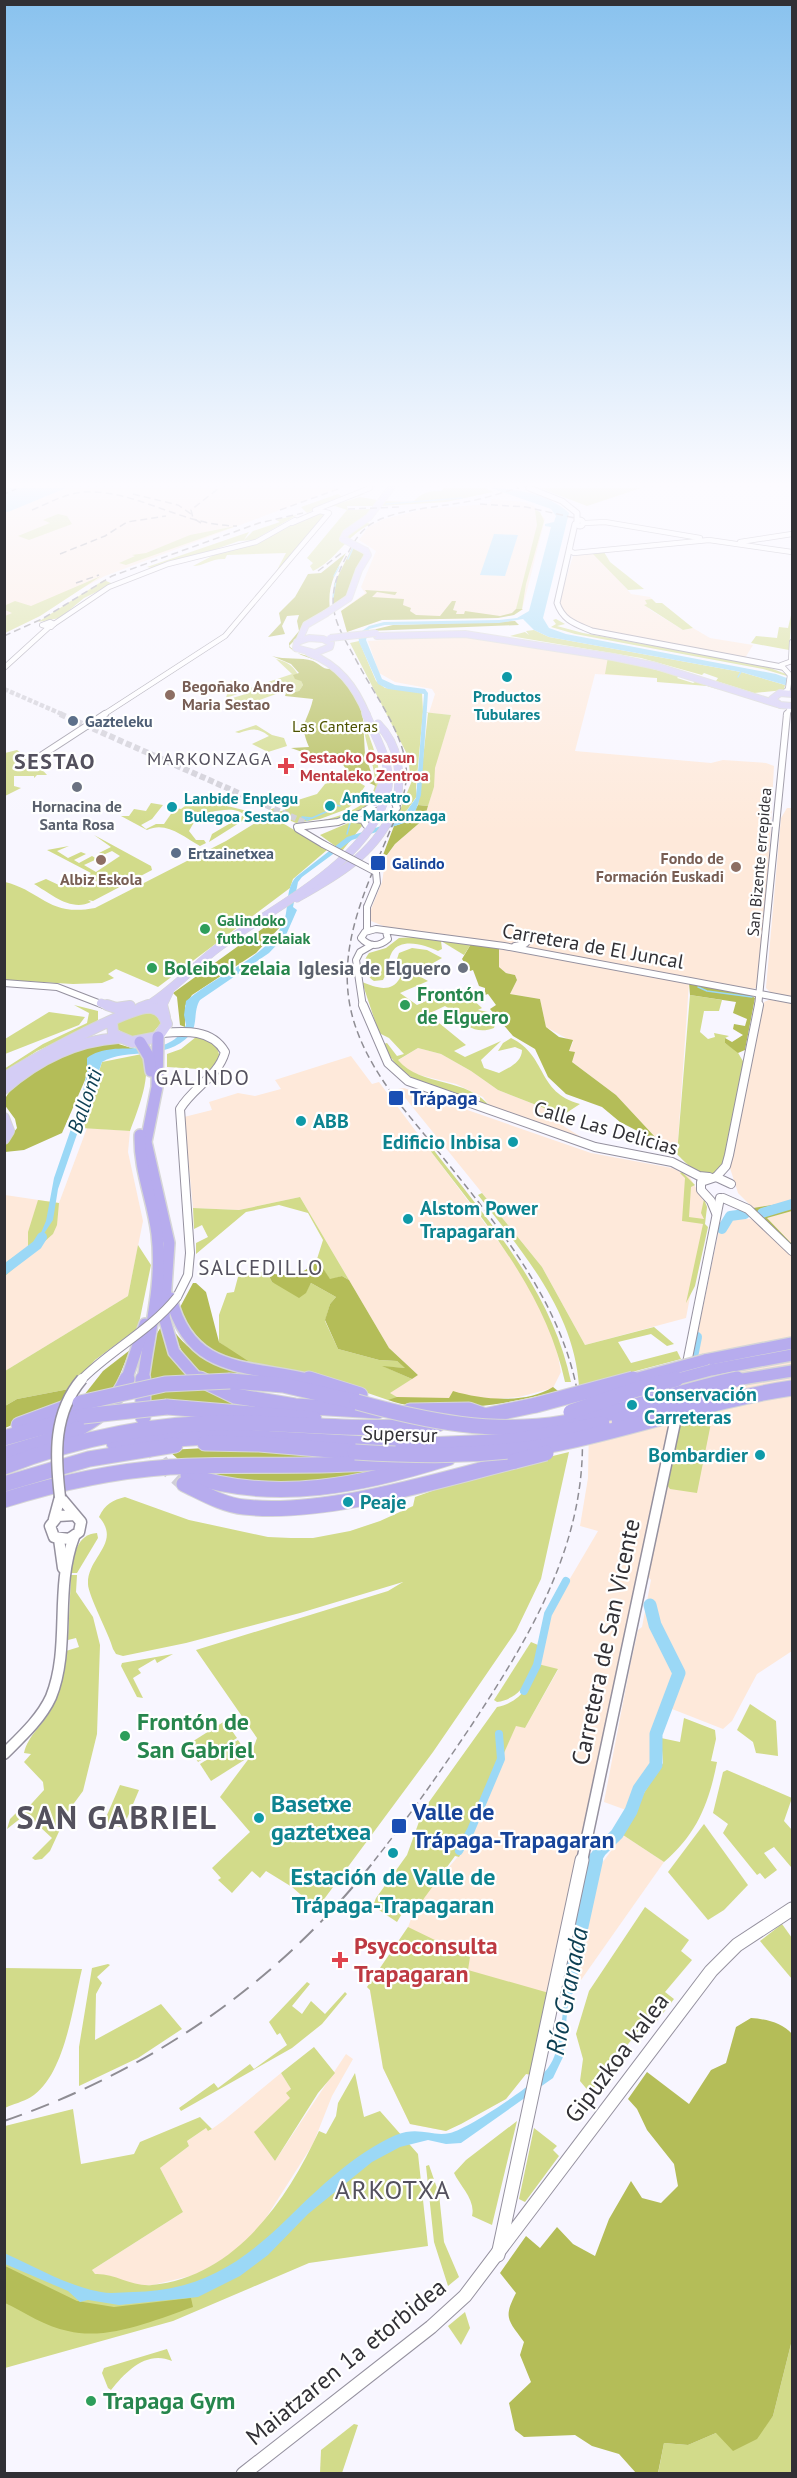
<svg xmlns="http://www.w3.org/2000/svg" width="797" height="2478" font-family="'PT Sans',sans-serif">
	<style>
		.industrial { fill: #fee9da }
		.green { fill: #d2db8a }
		.forest { fill: #b4bd58 }
		.water { fill: #9bd8f6 }
		.lines { fill: none; stroke-linecap: round; stroke-linejoin: round }
		.stream { stroke: #9bd8f6; stroke-width: 1.5 }
		.canal { stroke: #9bd8f6; stroke-width: 8 }
		.river-far2 { stroke: #9bd8f6; stroke-width: 10 }
		.river-far1 { stroke: #9bd8f6; stroke-width: 13 }
		.river { stroke: #9bd8f6; stroke-width: 16 }
		.ferry { stroke: #0c3f53; stroke-width: 1.5; stroke-dasharray: 4.5 4; stroke-linecap: butt }
		.tertiary-tunnel-far1 { stroke: #d0ced7; stroke-width: 4.5; stroke-dasharray: 4.5 2; stroke-linecap: butt }
		.tertiary-tunnel { stroke: #d0ced7; stroke-width: 6; stroke-dasharray: 6 3; stroke-linecap: butt }
		.motorway-tunnel { stroke: #d0ced7; stroke-width: 15; stroke-dasharray: 15 8; stroke-linecap: butt }
		.tertiary-far4-casing { stroke: #95919f; stroke-width: 6 }
		.tertiary-far3-casing { stroke: #95919f; stroke-width: 8 }
		.tertiary-far2-casing { stroke: #95919f; stroke-width: 10 }
		.tertiary-far1-casing { stroke: #95919f; stroke-width: 13 }
		.tertiary-casing { stroke: #95919f; stroke-width: 15 }
		.secondary-casing { stroke: #95919f; stroke-width: 7 }
		.primary-far2-casing { stroke: #d6d6d7; stroke-width: 8 }
		.primary-far1-casing { stroke: #d6d6d7; stroke-width: 9 }
		.primary-casing { stroke: #d6d6d7; stroke-width: 12 }
		.motorway-far1-casing { stroke: #d6d6d7; stroke-width: 14 }
		.motorway-casing { stroke: #d6d6d7; stroke-width: 17 }
		.tertiary-far4 { stroke: #fff; stroke-width: 4.5 }
		.tertiary-far3 { stroke: #fff; stroke-width: 6 }
		.tertiary-far2 { stroke: #fff; stroke-width: 8 }
		.tertiary-far1 { stroke: #fff; stroke-width: 10 }
		.tertiary { stroke: #fff; stroke-width: 13 }
		.secondary { stroke: #fff; stroke-width: 5 }
		.primary-far2 { stroke: #d4cdf5; stroke-width: 6 }
		.primary-far1 { stroke: #d4cdf5; stroke-width: 8 }
		.primary { stroke: #d4cdf5; stroke-width: 10 }
		.motorway-far1 { stroke: #b7acee; stroke-width: 11 }
		.motorway { stroke: #b7acee; stroke-width: 15 }
		.rail-far1 { stroke: #8f8d94; stroke-width: 1.5; stroke-dasharray: 7 4; stroke-linecap: butt }
		.rail { stroke: #8f8d94; stroke-width: 2; stroke-dasharray: 19 10; stroke-linecap: butt }
		.tertiary-bridge-far2-casing { stroke: #95919f; stroke-width: 8; stroke-linecap: butt }
		.tertiary-bridge-far1-casing { stroke: #95919f; stroke-width: 10; stroke-linecap: butt }
		.tertiary-bridge-casing { stroke: #95919f; stroke-width: 13; stroke-linecap: butt }
		.primary-bridge-casing { stroke: #d6d6d7; stroke-width: 8; stroke-linecap: butt }
		.motorway-bridge-far1-casing { stroke: #d6d6d7; stroke-width: 14; stroke-linecap: butt }
		.motorway-bridge-casing { stroke: #d6d6d7; stroke-width: 17; stroke-linecap: butt }
		.tertiary-bridge-far2 { stroke: #fff; stroke-width: 6 }
		.tertiary-bridge-far1 { stroke: #fff; stroke-width: 8 }
		.tertiary-bridge { stroke: #fff; stroke-width: 10 }
		.primary-bridge { stroke: #d4cdf5; stroke-width: 6 }
		.motorway-bridge-far1 { stroke: #b7acee; stroke-width: 11 }
		.motorway-bridge { stroke: #b7acee; stroke-width: 15 }
		.culture-dot { fill: #0f9aa8; stroke: #fff; stroke-width: 2 }
		.education-dot { fill: #8d6e63; stroke: #fff; stroke-width: 2 }
		.service-dot { fill: #5c6f8a; stroke: #fff; stroke-width: 2 }
		.health-dot { fill: #e0444e; stroke: #fff; stroke-width: 2 }
		.worship-dot { fill: #6b7280; stroke: #fff; stroke-width: 2 }
		.transit-dot { fill: #1a4fb4; stroke: #fff; stroke-width: 2 }
		.leisure-dot { fill: #2e9e5b; stroke: #fff; stroke-width: 2 }
		.labels { text-anchor: middle; stroke-width: 4.5; stroke-linejoin: round; paint-order: stroke }
		.far-education-label { font-size: 16px; font-weight: bold; fill: #785e54; stroke: #fff; text-anchor: start }
		.far-culture-label { font-size: 16px; font-weight: bold; fill: #0d838f; stroke: #fff; text-anchor: start }
		.far-service-label { font-size: 16px; font-weight: bold; fill: #4e5e75; stroke: #fff; text-anchor: start }
		.far-park-label { font-size: 16px; fill: #4e5302; stroke: #fff }
		.far-health-label { font-size: 16px; font-weight: bold; fill: #be3a42; stroke: #fff; text-anchor: start }
		.far-worship-label { font-size: 16px; font-weight: bold; fill: #5b616d; stroke: #fff }
		.far-street-label { font-size: 16px; fill: #313035; stroke: #fff }
		.far-transit-label { font-size: 16px; font-weight: bold; fill: #164399; stroke: #fff; text-anchor: start }
		.far-leisure-label { font-size: 16px; font-weight: bold; fill: #27864d; stroke: #fff; text-anchor: start }
		.far-neighbourhood-label { font-size: 18px; letter-spacing: 1.5px; fill: #54515e; stroke: #fff }
		.street-label { font-size: 20px; fill: #313035; stroke: #fff }
		.leisure-label { font-size: 20px; font-weight: bold; fill: #27864d; stroke: #fff; text-anchor: start }
		.worship-label { font-size: 20px; font-weight: bold; fill: #5b616d; stroke: #fff; text-anchor: end }
		.transit-label { font-size: 20px; font-weight: bold; fill: #164399; stroke: #fff; text-anchor: start }
		.culture-label { font-size: 20px; font-weight: bold; fill: #0d838f; stroke: #fff; text-anchor: start }
		.neighbourhood-label { font-size: 21px; letter-spacing: 1.5px; fill: #54515e; stroke: #fff }
		.water-label { font-size: 21px; font-style: italic; fill: #0c3f53; stroke: #fff }
		.far-district-label { font-size: 22px; font-weight: bold; letter-spacing: 1.5px; fill: #54515e; stroke: #fff }
		.near-street-label { font-size: 24px; fill: #313035; stroke: #fff }
		.near-leisure-label { font-size: 24px; font-weight: bold; fill: #27864d; stroke: #fff; text-anchor: start }
		.near-culture-label { font-size: 24px; font-weight: bold; fill: #0d838f; stroke: #fff; text-anchor: start }
		.near-transit-label { font-size: 24px; font-weight: bold; fill: #164399; stroke: #fff; text-anchor: start }
		.near-health-label { font-size: 24px; font-weight: bold; fill: #be3a42; stroke: #fff; text-anchor: start }
		.near-water-label { font-size: 26px; font-style: italic; fill: #0c3f53; stroke: #fff }
		.near-neighbourhood-label { font-size: 26px; letter-spacing: 1.5px; fill: #54515e; stroke: #fff }
		.near-district-label { font-size: 32px; font-weight: bold; letter-spacing: 1.5px; fill: #54515e; stroke: #fff }
	</style>
	<rect width="100%" height="100%" fill="#f8f6ff"/>
	<g class="industrial">
		<path d="M68 488H338L105 576 81 589 40 616 5 633V512Z"/>
		<path d="M492 499 524 502 534 506 545 519 522 610 498 618 382 620 347 632 341 611 365 593 361 587 376 551 359 540 368 527 384 519 424 509 490 504Z"/>
		<path d="M574 553 596 554 631 594 650 597 652 599 646 601 649 609 683 630 693 628 710 638 753 645 745 658 600 632 568 619 559 601Z"/>
		<path d="M455 635 608 657 673 679 595 674 575 751 711 763 723 760 766 763 774 766 768 878 757 988 751 989 491 942 391 929 371 921 369 914 382 882 386 857 395 844 424 819 434 786V768L451 715 429 713 435 694 432 689 395 682 379 673 368 641Z"/>
		<path d="M787 808H792V997L771 993 766 988 781 818Z"/>
		<path d="M499 949 689 983 677 1154 669 1152 616 1095 572 1062 569 1051 573 1042 546 1027 540 999 510 994 517 980 515 975 506 973 499 967Z"/>
		<path d="M771 999 792 1003V1202L753 1208 738 1193 730 1168 764 1002Z"/>
		<path d="M418 1048 441 1054 471 1071 498 1090 544 1108 565 1127 586 1140 491 1108 483 1097 456 1084 411 1073 397 1061Z"/>
		<path d="M351 1056 372 1084 379 1082 519 1269 547 1320 556 1346 561 1372 553 1388 519 1397 476 1401 402 1400 389 1393 418 1375 389 1348 300 1197 239 1210 193 1208 184 1117 212 1110 209 1102 238 1093 255 1096 281 1089 275 1080Z"/>
		<path d="M404 1088 591 1153 672 1168 689 1176 707 1207 686 1318 585 1345 542 1267 398 1089Z"/>
		<path d="M87 1128 130 1131 128 1152 143 1221 128 1296 5 1371V1195L59 1203Z"/>
		<path d="M792 1211V1244L767 1218Z"/>
		<path d="M734 1218 751 1219 762 1224 792 1255V1651L757 1674 732 1721 723 1729 672 1709 662 1711 653 1737 654 1758 626 1810 604 1802 630 1666 638 1630 642 1627 651 1580 647 1575 719 1230Z"/>
		<path d="M678 1387 532 2075 526 2074 506 2099 446 2131 410 2124 383 2068 370 1990 367 1987 408 1927 416 1906 466 1847 484 1798 516 1725 525 1728 558 1670 538 1664 548 1616 598 1531 580 1526 588 1478 589 1425Z"/>
		<path d="M623 1835 664 1862 581 1980 575 1977 599 1867Z"/>
		<path d="M346 2054 353 2059 332 2096 313 2144 264 2221 239 2249 198 2274 153 2285H135L94 2274 92 2270 183 2212 160 2168 189 2146 187 2141 206 2128 209 2131 223 2121 281 2073 291 2089V2098L255 2132 275 2161Z"/>
	</g>
	<g class="green">
		<path d="M443 488H485L493 492 446 502 380 506 384 501 413 502C422 492 429 491 442 491Z"/>
		<path d="M540 488H641L584 507 587 506Z"/>
		<path d="M361 493 365 494 337 504 360 497 377 500 375 506H347L348 510 372 509 359 521 371 524C346 535 337 560 313 571L310 566 313 563 307 558 347 510 335 506 318 509 322 506 307 513 301 507 338 494 343 497Z"/>
		<path d="M535 510 540 512 544 521 526 584 522 609H516L537 525Z"/>
		<path d="M318 513 326 514 276 572 286 553 227 555 225 559C212 558 204 566 193 566L214 555 248 545Z"/>
		<path d="M58 514 67 516 72 524 29 540 18 536 50 523 43 520Z"/>
		<path d="M297 515 254 540 239 541 210 551 218 550 152 568 147 567 249 532 244 540 253 531 280 522 276 520Z"/>
		<path d="M236 526 126 565 119 563 135 556 132 555 146 553 190 535Z"/>
		<path d="M604 552 610 562 644 589 628 590 592 553Z"/>
		<path d="M101 576 40 616 5 633V616L12 613 5 610 6 605 15 601 31 606Z"/>
		<path d="M104 580 113 584 84 598 60 618 38 622Z"/>
		<path d="M652 599 656 603H662L693 628 683 630 644 605 647 604 645 600Z"/>
		<path d="M792 611 789 650 751 643 756 636 777 638 779 627 788 628Z"/>
		<path d="M556 619 565 624 557 626 583 633 765 666 786 674 787 676 763 669 575 634 551 627 556 624 553 620Z"/>
		<path d="M534 630 549 637 741 672 785 685 784 690 754 693 716 681 718 678 704 673 702 675 641 658 510 636 525 632 529 635 526 631Z"/>
		<path d="M359 641 376 681 385 688 422 692 423 712 451 715 435 768 434 787 428 806 418 805 428 713 423 712 416 788 417 796 400 820 395 822 411 783 408 756 350 643Z"/>
		<path d="M608 657 679 676 677 678 693 683 697 681 720 690 707 686 657 682V678L605 674Z"/>
		<path d="M276 659C293 663 297 671 303 685L299 691 276 694 237 708 228 707 226 700 249 693 246 691 226 698 231 680 233 685 244 689 229 695 292 674Z"/>
		<path d="M363 720C374 750 395 791 358 812 346 818 331 822 319 826L309 822C330 821 378 807 375 780 373 759 364 741 363 720Z"/>
		<path d="M256 725 272 735 284 738 287 746 268 752 252 744 269 736C258 728 253 728 239 733L235 732Z"/>
		<path d="M17 750 21 753 14 756 17 760 31 759 20 762 26 768 37 764 47 775H37L34 778V776H14V786L21 788 5 796V753Z"/>
		<path d="M347 775 365 786 354 803 347 809 320 819 296 823 267 811 274 808 278 812 285 810 282 805 317 794 325 784Z"/>
		<path d="M196 798 255 813 209 842 212 834 244 815C237 805 209 811 197 817L189 831 196 840H204L206 843 200 846C183 837 167 821 147 830L121 816H129L134 809 146 811 151 803 163 805 152 819 141 825 146 829 156 824H164L175 808 181 809Z"/>
		<path d="M265 817 281 822 327 850 293 879 290 888 158 987 116 969 108 974 114 978 102 983 73 984 5 980V882C42 891 48 917 95 908L226 841Z"/>
		<path d="M353 821 363 823 362 826 342 851 320 835Z"/>
		<path d="M94 835 151 866 152 870 93 901 88 900 91 902C71 912 51 894 34 884L46 879 61 886 86 877 96 884 99 883 88 876 91 873 47 850 69 846 57 851 68 858 81 852 86 854 74 860 79 863 92 856 97 859 84 865 96 872 120 856 112 851 103 855 99 853 111 847Z"/>
		<path d="M416 937 471 944 464 955 441 941 442 949 438 951C426 945 401 937 392 952 387 961 388 972 383 980L374 981C364 974 361 963 369 953L386 948 399 938Z"/>
		<path d="M412 948 427 950 442 958 417 972 421 974 419 976 428 981 400 993 417 1005 445 993 447 995 444 996 450 1001 459 998 462 1000 469 996 482 1008 478 1010 488 1012 495 1024 494 1028C476 1035 465 1025 451 1014L454 1012 445 1006 428 1014 466 1045 454 1051 465 1057 501 1041 481 1060 484 1068 499 1073C509 1068 522 1062 522 1050L515 1047 498 1051 503 1043 511 1038C548 1056 536 1092 580 1104L557 1119 544 1108 498 1090 471 1071 441 1054 418 1048 398 1060C421 1088 468 1076 491 1108L480 1105V1097L468 1095 467 1099C430 1086 401 1082 383 1044L387 1043 397 1056 404 1054 389 1038 379 1033 362 982C375 987 391 994 400 978L396 962 399 953Z"/>
		<path d="M690 995 722 1000 719 1011H704L700 1032 708 1039 715 1037 714 1033 729 1036 725 1038V1043L737 1051 744 1063 722 1168C707 1185 688 1166 677 1154Z"/>
		<path d="M74 1005 98 1011V1020L90 1027 37 1051 5 1072 4 1069 43 1044 87 1023 89 1013Z"/>
		<path d="M49 1012 85 1017 79 1025 5 1054V1039Z"/>
		<path d="M151 1013 156 1015 161 1023 151 1035 130 1037 117 1029V1025L123 1016Z"/>
		<path d="M196 1037C210 1041 218 1043 220 1059L213 1070 167 1067V1054L181 1049Z"/>
		<path d="M142 1054C154 1072 137 1112 130 1131L81 1128 102 1062Z"/>
		<path d="M429 1144C485 1217 552 1289 571 1382H565C545 1289 482 1219 426 1145Z"/>
		<path d="M682 1172 695 1185 691 1187 689 1217 704 1219 701 1213 704 1199 707 1207 705 1224 708 1227 695 1286 686 1303 703 1224 682 1221 685 1178 680 1173Z"/>
		<path d="M482 1193 542 1267 585 1345 654 1327 674 1344 667 1346 651 1334 618 1342 631 1363 677 1351 681 1359 579 1386C574 1311 522 1251 478 1195Z"/>
		<path d="M300 1197 349 1280 342 1276 330 1280 317 1259 323 1240 308 1213 279 1205 246 1212 196 1254V1243L208 1237 202 1225 194 1229 193 1208 239 1210Z"/>
		<path d="M38 1200 59 1203 57 1225 53 1234 5 1276V1263L28 1247V1232Z"/>
		<path d="M138 1245 151 1265 138 1328 95 1360 69 1389 17 1399 5 1406V1371L128 1296Z"/>
		<path d="M256 1272H267L272 1282 306 1292 311 1283 336 1297 330 1304 325 1321 338 1349 379 1360 397 1361 406 1368 385 1367 412 1379 390 1393 402 1400H388L324 1378 236 1360 241 1358 219 1342V1315L227 1293 234 1292 238 1277Z"/>
		<path d="M689 1386 717 1393 697 1493 670 1489 667 1485Z"/>
		<path d="M569 1452 541 1579 516 1631 433 1752 319 1906 315 1907 292 1887 266 1871 260 1878 252 1871 232 1893 218 1880 221 1878 212 1868 250 1832 220 1797 250 1757 257 1738 196 1650 388 1591 403 1582 300 1613 186 1643 123 1656 116 1654 113 1649C109 1634 88 1595 88 1584 87 1557 122 1543 99 1517 105 1504 113 1500 125 1497L189 1520 268 1537 291 1538H313L350 1531 380 1521 413 1506 415 1497 480 1474Z"/>
		<path d="M97 1533 98 1538 77 1573H71C73 1556 77 1534 97 1533Z"/>
		<path d="M71 1575H77L76 1592 93 1617 100 1645 97 1734 83 1791 69 1810 50 1851 42 1859 35 1860 32 1858 52 1838 26 1814 7 1829 10 1819 19 1810 23 1813 44 1790 43 1782 24 1762 31 1754 24 1753C28 1735 44 1724 52 1708 61 1691 64 1670 66 1651L79 1647 76 1638 68 1640Z"/>
		<path d="M531 1642 538 1645C535 1670 525 1698 497 1702L494 1700Z"/>
		<path d="M173 1654 157 1663 155 1659 138 1669 141 1673 133 1678 143 1698 137 1697 121 1666 122 1663Z"/>
		<path d="M538 1664 558 1669 525 1728 516 1726 484 1798 471 1836 459 1857 455 1856 414 1912 406 1907 397 1922 373 1906 376 1898 407 1855 421 1816 429 1802 497 1707C520 1702 531 1686 538 1664Z"/>
		<path d="M750 1704 776 1721 778 1756 756 1753 753 1742 737 1730Z"/>
		<path d="M684 1718 715 1730 716 1739 711 1761 717 1762C709 1803 697 1834 664 1862L623 1835 644 1793 663 1763 661 1738 680 1742Z"/>
		<path d="M225 1721 237 1738 198 1762 187 1745Z"/>
		<path d="M238 1740 249 1757 211 1781 200 1764Z"/>
		<path d="M727 1770 792 1798 784 1821 792 1830 791 1867 774 1847 764 1853 777 1870 765 1879 760 1873 757 1875 723 1833 728 1824 713 1813 723 1772Z"/>
		<path d="M120 1785 139 1790 123 1828 104 1822Z"/>
		<path d="M704 1824 748 1885 724 1910 708 1920 668 1872Z"/>
		<path d="M645 1907 689 1940 681 1951 692 1960 665 1992 674 1999 657 2021 650 2016 590 2093 580 2081 583 2059 576 2034 589 1991Z"/>
		<path d="M782 1924 792 1938V1979L760 1941Z"/>
		<path d="M408 1927 470 1957 468 1970 549 1993 532 2075 526 2074 506 2099 461 2124 446 2131 410 2124 383 2068 370 1990 367 1987Z"/>
		<path d="M108 1964 110 1965 97 1977 102 1983 96 1994 95 2040 161 2004 182 2029 138 2058 79 2086V2047L92 1968Z"/>
		<path d="M4 1968 82 1969C73 2005 65 2076 31 2097 23 2102 13 2104 5 2108Z"/>
		<path d="M307 1982 310 1984 292 2006 302 2014 311 2001 325 2014 345 1992 347 1994 322 2024 292 2048 181 2111 179 2108 214 2083 218 2088 250 2064 254 2069 287 2045 280 2033 277 2035 269 2022Z"/>
		<path d="M314 2047 335 2073 318 2093 275 2161 254 2132 290 2098 286 2093 291 2089 281 2073Z"/>
		<path d="M355 2073 364 2117 380 2111 418 2154 428 2246 309 2263 173 2321 5 2368V2126L73 2109 81 2164 134 2154 140 2142 200 2117 212 2129 208 2131 206 2128 187 2141 189 2146 160 2168 183 2212 92 2270 95 2274C115 2273 132 2287 152 2285 235 2277 287 2200 319 2131L326 2134 336 2116 338 2103Z"/>
		<path d="M517 2121 492 2225 472 2216C476 2200 460 2186 454 2173L466 2160Z"/>
		<path d="M534 2128 557 2146 553 2150 559 2156 525 2202 519 2199Z"/>
		<path d="M429 2165 439 2194 444 2242 459 2277 448 2286 434 2242 426 2166Z"/>
		<path d="M465 2312 470 2328 461 2345 448 2326Z"/>
		<path d="M792 2340V2473L658 2474 664 2443 688 2445 716 2433 766 2425 773 2416Z"/>
		<path d="M167 2349 172 2361C147 2350 126 2371 111 2390L108 2388 102 2373 104 2368Z"/>
		<path d="M354 2424 358 2425 342 2473H320L321 2450Z"/>
	</g>
	<g class="forest">
		<path d="M353 546 366 553 348 596 333 609 334 584Z"/>
		<path d="M346 553C335 572 327 587 330 610L319 615 289 646 297 653 325 661 357 695 363 719 365 755 376 786 349 774 342 763 324 754H308L291 748 309 747C298 722 308 722 313 699L285 696 286 693 299 691 303 685 301 681 295 679 293 675 299 673 291 664 272 656C285 660 301 657 313 661 320 664 323 670 331 669 318 657 301 659 289 647V643L299 631 297 621 299 615 287 616 282 626 285 634 268 637 281 623 279 613 295 597 308 574 321 573Z"/>
		<path d="M365 590 397 592 395 595 377 592 372 597 404 599 403 605 411 608 410 611 416 615 440 616 452 601H456L453 610 457 611 456 614H464L465 611 500 616 512 613 516 609H523L514 615 498 618 382 620 347 632 341 611 367 593Z"/>
		<path d="M515 621 519 625 368 631 393 625Z"/>
		<path d="M418 805 428 806 424 819 395 844 387 855H383L394 826 407 822Z"/>
		<path d="M280 916 281 926 256 953 192 995 185 1006V1027L180 1025 177 997 173 993Z"/>
		<path d="M471 944 499 948V967L506 973 515 975 517 980 510 994 540 999 546 1027 559 1037 573 1040 569 1051 575 1052 572 1062 616 1095 669 1152 655 1140 620 1122 602 1107 566 1094 548 1077 535 1049 513 1036 490 1009 496 1005 488 994 485 995V988L479 986 473 970 470 971 462 959Z"/>
		<path d="M689 983 750 995 755 998 745 1050 738 1053 725 1043V1038L732 1042 743 1035 733 1029 734 1024 745 1026 747 1019 733 1013 736 1002 690 995Z"/>
		<path d="M112 1042 138 1050 106 1056 89 1063 85 1080 62 1133 24 1150 5 1152 4 1146 17 1128 15 1119 4 1104C5 1085 56 1056 74 1050 86 1046 99 1044 112 1042Z"/>
		<path d="M792 1202V1211L767 1218 792 1244V1248L753 1208Z"/>
		<path d="M317 1259 330 1279 342 1276 349 1280 389 1348 418 1375 412 1379 382 1366 405 1368 397 1361 379 1360 338 1349 325 1320 330 1304 336 1297 311 1283 306 1293 299 1298 272 1282 267 1272C288 1278 303 1277 317 1259Z"/>
		<path d="M193 1283H196L206 1292 219 1342 248 1361C210 1358 198 1339 178 1311Z"/>
		<path d="M161 1327C165 1350 175 1362 191 1379L148 1383 154 1338Z"/>
		<path d="M174 1331C198 1364 231 1369 269 1375L208 1378C191 1365 178 1351 174 1331Z"/>
		<path d="M130 1350 114 1389 81 1399 103 1371Z"/>
		<path d="M185 1385 402 1417 318 1415 146 1404V1390Z"/>
		<path d="M553 1387 558 1391C509 1404 435 1417 388 1400L397 1397 449 1398 453 1391C483 1400 526 1404 553 1387Z"/>
		<path d="M69 1389 58 1405 5 1428V1406L17 1399Z"/>
		<path d="M206 1448 351 1457 316 1463 180 1461 168 1450Z"/>
		<path d="M402 1467 294 1487 196 1474 331 1473Z"/>
		<path d="M751 2018C766 2019 783 2023 792 2034V2340L773 2416 757 2439 733 2451 716 2433 688 2445 664 2443 658 2473H636L619 2454 592 2446 575 2435 524 2437 515 2430 509 2403 531 2382 520 2355 524 2342C508 2320 503 2318 516 2293L500 2273 526 2236 540 2248 557 2227 573 2244 595 2256 609 2219 631 2181 642 2198 661 2203 678 2186 674 2164 647 2130 637 2109 628 2099 647 2072 689 2104 711 2070 726 2063 736 2027Z"/>
		<path d="M5 2266 77 2301 114 2307 191 2298 193 2307C155 2320 108 2341 68 2331 46 2327 24 2312 5 2303Z"/>
	</g>
	<g class="water">
		<path d="M5 488H66L8 512H5Z"/>
		<path d="M491 488C516 488 551 495 569 513L543 618 549 628 566 634 776 674 792 680V687L741 672 549 637 534 630 523 619 499 623 385 625 369 629 366 640 382 679 395 685 425 689 428 693 421 795 416 810 407 822 352 840 302 877 298 882 293 907 297 910 286 935 269 953 200 1000C193 1011 198 1025 190 1035 165 1062 127 1047 102 1062L58 1189 53 1220 35 1247 46 1221 54 1178 81 1100 87 1073V1058C116 1036 166 1065 186 1025L184 1015 186 1001C215 975 261 961 282 926 290 911 284 890 296 877L347 837 400 820 416 798 424 694 388 689 378 684 359 642 358 634 369 626 384 622 499 620 517 618 529 611 551 527 545 526V524L554 522 556 516 551 509Z"/>
		<path d="M494 534 518 535 505 576 480 575Z"/>
		<path d="M571 1971 563 2057 553 2078 461 2143 446 2144 428 2140 400 2147 372 2162 308 2214 268 2255 240 2276 198 2297 119 2305 88 2300 80 2302 68 2291 5 2264 4 2253C36 2267 67 2286 101 2292 111 2294 123 2292 133 2292 200 2291 242 2263 288 2218 320 2187 355 2153 396 2135 419 2126 432 2137 450 2133 468 2129 537 2083 548 2068 565 2045 560 2000 571 1971Z"/>
	</g>
	<g class="lines">
		<g class="stream">
			<path d="M386 504 462 498"/>
			<path d="M348 559 353 548"/>
			<path d="M334 576 339 567"/>
			<path d="M333 597 336 580"/>
			<path d="M738 677 742 670"/>
			<path d="M302 817 312 818 307 820Z"/>
			<path d="M312 818 328 811 325 808 330 804 340 806"/>
			<path d="M347 834 350 823"/>
			<path d="M698 987 707 991 752 997"/>
		</g>
		<g class="canal">
			<path d="M524 1691 537 1665 548 1614 566 1581"/>
			<path d="M459 1851 471 1830 501 1759 499 1734"/>
		</g>
		<g class="river-far2">
			<path d="M762 1213 792 1204"/>
			<path d="M722 1229 730 1216 745 1214"/>
			<path d="M4 1270 37 1245 42 1237"/>
			<path d="M690 1372 697 1337"/>
		</g>
		<path class="river-far1" d="M594 1861 600 1851 617 1834 631 1811 639 1789 656 1765V1734L679 1673 655 1625 650 1605"/>
		<path class="river" d="M567 1988 595 1860"/>
		<path class="ferry" d="M4 494 19 488"/>
		<path class="tertiary-tunnel-far1" d="M4 689 64 715"/>
		<path class="tertiary-tunnel" d="M60 714 304 822"/>
		<path class="motorway-tunnel" d="M147 1442 164 1466 184 1484"/>
		<defs>
			<g id="tertiary-far4">
				<path d="M315 510 370 488"/>
				<path d="M585 523 605 522 700 538"/>
				<path d="M740 542 792 534"/>
				<path d="M570 545V551L574 553 709 540 792 552"/>
				<path d="M50 622 54 624 51 627 42 625Z"/>
				<path d="M54 624 109 587 168 564 256 542 295 520"/>
				<path d="M791 661 792 642"/>
				<path d="M4 668 49 627"/>
				<path d="M784 693 788 689 790 675 781 665 792 661"/>
				<path d="M103 715 225 636 329 513 320 511 292 523"/>
				<path d="M786 715 792 706"/>
			</g>
			<g id="tertiary-far3">
				<path d="M36 759 105 714"/>
				<path d="M355 819 363 820 366 825"/>
				<path d="M297 827 338 822 362 813 381 800"/>
				<path d="M298 829 323 844"/>
				<path d="M367 907V931"/>
				<path d="M386 932 388 939C379 947 369 947 361 938L365 932 376 929 504 946 792 1000"/>
				<path d="M515 946 525 944 530 939"/>
				<path d="M4 983 57 987 106 1006"/>
				<path d="M363 1007 356 960 360 952 372 945"/>
				<path d="M758 1007 787 714"/>
			</g>
			<g id="tertiary-far2">
				<path d="M363 1005 388 1063 408 1081 595 1147 672 1162 699 1176 709 1177"/>
				<path d="M162 1033C185 1031 212 1029 225 1052 218 1077 193 1087 180 1109L190 1253 188 1275 177 1297"/>
				<path d="M716 1177 726 1166 729 1155 759 1005"/>
				<path d="M723 1198 748 1209 792 1251"/>
				<path d="M716 1213 711 1201 701 1190V1182L716 1177 731 1184"/>
				<path d="M686 1368 720 1198"/>
			</g>
			<g id="tertiary-far1">
				<path d="M54 1519 60 1497 81 1522 79 1532 69 1539 54 1537 50 1526 58 1516 75 1515"/>
				<path d="M59 1539 63 1568"/>
				<path d="M4 1754C21 1737 41 1719 51 1697 71 1647 54 1590 74 1537"/>
				<path d="M582 1861 677 1413"/>
			</g>
			<g id="tertiary">
				<path d="M498 2255 582 1860"/>
				<path d="M243 2474 431 2327 465 2296 711 1971 737 1945 792 1909"/>
			</g>
			<g id="secondary">
				<path d="M529 488 562 501 577 513V522"/>
				<circle cx="580" cy="523" r="3"/>
				<path d="M575 524 557 603C563 621 576 624 592 631L782 667"/>
			</g>
			<g id="primary-far2">
				<path d="M343 539 346 533 369 517 391 488"/>
				<path d="M349 598 359 570 368 555 366 551"/>
				<path d="M377 636 465 634 613 657 656 666 777 704"/>
				<path d="M309 638 323 639 331 643 330 647 315 653 296 648 297 642Z"/>
				<path d="M299 641 306 625 325 614"/>
				<path d="M309 653C339 665 355 686 367 715"/>
				<path d="M792 694 780 693 772 699 780 705 792 706"/>
			</g>
			<g id="primary-far1">
				<path d="M378 724C400 746 401 774 397 803"/>
				<path d="M375 802 382 785"/>
				<path d="M297 898C336 876 372 856 392 814"/>
				<path d="M101 1003 112 1007"/>
				<path d="M126 1007 130 1006"/>
				<path d="M144 1007C163 999 197 964 215 950 270 908 369 864 387 792 394 766 375 737 366 714"/>
				<path d="M162 1007 170 990"/>
			</g>
			<g id="primary">
				<path d="M107 1005 116 1008 130 1006"/>
				<path d="M162 1005 165 1017"/>
				<path d="M140 1008 148 1005"/>
				<path d="M4 1078C25 1064 132 1004 152 1008 161 1010 164 1016 167 1024L158 1037 132 1042 113 1034 112 1023"/>
				<path d="M4 1089C37 1060 74 1041 118 1038"/>
				<path d="M4 1118 9 1131 4 1139"/>
			</g>
			<g id="motorway-far1">
				<path d="M158 1037 157 1087 146 1142 169 1243 164 1317 174 1352 196 1377 204 1381"/>
				<path d="M140 1042 149 1057 151 1071"/>
				<path d="M140 1135C139 1170 153 1200 157 1234 163 1285 149 1331 143 1381"/>
				<path d="M171 1298C191 1377 251 1364 315 1381"/>
				<path d="M705 1360 792 1343"/>
				<path d="M711 1370 792 1355"/>
				<path d="M126 1381 145 1324"/>
			</g>
			<g id="motorway">
				<path d="M200 1379 235 1396 295 1406 378 1411"/>
				<path d="M309 1379 360 1395"/>
				<path d="M230 1381 283 1385 357 1402"/>
				<path d="M167 1407 314 1419"/>
				<path d="M410 1411 469 1410 486 1416"/>
				<path d="M143 1417V1379"/>
				<path d="M479 1417 536 1405"/>
				<path d="M19 1425 73 1405"/>
				<path d="M4 1438 83 1416"/>
				<path d="M114 1443 223 1436 403 1446"/>
				<path d="M205 1443 259 1444 355 1452"/>
				<path d="M4 1454C51 1440 105 1429 127 1379"/>
				<path d="M4 1467C81 1437 162 1421 246 1423 310 1424 373 1432 438 1424"/>
				<path d="M188 1475C275 1504 363 1485 448 1458"/>
				<path d="M4 1484 89 1459 175 1445"/>
				<path d="M184 1484C203 1493 223 1505 244 1507 325 1516 435 1481 515 1461"/>
				<path d="M4 1500C58 1483 113 1471 170 1467 249 1462 328 1470 407 1459"/>
			</g>
		</defs>
		<use href="#tertiary-far4" class="tertiary-far4-casing"/>
		<use href="#tertiary-far3" class="tertiary-far3-casing"/>
		<use href="#tertiary-far2" class="tertiary-far2-casing"/>
		<use href="#tertiary-far1" class="tertiary-far1-casing"/>
		<use href="#tertiary" class="tertiary-casing"/>
		<use href="#secondary" class="secondary-casing"/>
		<use href="#primary-far2" class="primary-far2-casing"/>
		<use href="#primary-far1" class="primary-far1-casing"/>
		<use href="#primary" class="primary-casing"/>
		<use href="#motorway-far1" class="motorway-far1-casing"/>
		<use href="#motorway" class="motorway-casing"/>
		<use href="#tertiary-far4" class="tertiary-far4"/>
		<use href="#tertiary-far3" class="tertiary-far3"/>
		<use href="#tertiary-far2" class="tertiary-far2"/>
		<use href="#tertiary-far1" class="tertiary-far1"/>
		<use href="#tertiary" class="tertiary"/>
		<use href="#secondary" class="secondary"/>
		<use href="#primary-far2" class="primary-far2"/>
		<use href="#primary-far1" class="primary-far1"/>
		<use href="#primary" class="primary"/>
		<use href="#motorway-far1" class="motorway-far1"/>
		<use href="#motorway" class="motorway"/>
		<g class="rail-far1">
			<path d="M133 494 178 505 191 514"/>
			<path d="M480 504 526 507 575 518"/>
			<path d="M348 509 402 507"/>
			<path d="M32 510C49 503 66 493 84 492 136 489 182 526 237 526"/>
			<path d="M280 510 341 488"/>
			<path d="M201 523 193 518 191 510 219 488"/>
			<path d="M60 554 105 536 127 522 166 516"/>
			<path d="M318 571 344 551"/>
			<path d="M76 583 99 575"/>
			<path d="M4 636 42 619 112 576 259 523 303 513"/>
			<path d="M374 1861C408 1818 440 1772 471 1726 531 1635 588 1541 582 1428 575 1312 498 1227 429 1140 399 1104 368 1067 354 1022 334 957 362 896 387 838 396 816 409 791 406 766 402 732 377 698 361 669 338 626 321 608 344 561 350 549 356 536 367 527 389 509 442 507 471 501 487 498 503 492 519 488"/>
		</g>
		<path class="rail" d="M4 2121C152 2070 278 1983 375 1860"/>
		<defs>
			<g id="tertiary-bridge-far2">
				<path d="M372 819 387 818 397 808 394 801 381 800"/>
				<path d="M323 844 376 872 377 883 367 907"/>
			</g>
			<path id="tertiary-bridge-far1" d="M80 1381C110 1350 150 1331 177 1297"/>
			<path id="tertiary-bridge" d="M60 1497C55 1455 53 1413 82 1379"/>
			<g id="primary-bridge">
				<path d="M343 539 366 551"/>
				<path d="M325 614 349 598"/>
				<path d="M330 638 376 633"/>
			</g>
			<g id="motorway-bridge-far1">
				<path d="M627 1381 705 1360"/>
				<path d="M670 1381 711 1370"/>
				<path d="M730 1381 792 1371"/>
			</g>
			<g id="motorway-bridge">
				<path d="M357 1402C425 1421 494 1435 564 1423 623 1413 679 1391 737 1379"/>
				<path d="M80 1403 165 1384 230 1381"/>
				<path d="M536 1405 633 1379"/>
				<path d="M571 1412 634 1390 676 1379"/>
				<path d="M83 1416 167 1407"/>
				<path d="M619 1420 718 1392"/>
				<path d="M403 1446 513 1441 602 1424"/>
				<path d="M355 1452C422 1456 490 1457 556 1444 636 1428 711 1400 792 1388"/>
				<path d="M515 1461 546 1453"/>
			</g>
		</defs>
		<use href="#tertiary-bridge-far2" class="tertiary-bridge-far2-casing"/>
		<use href="#tertiary-bridge-far1" class="tertiary-bridge-far1-casing"/>
		<use href="#tertiary-bridge" class="tertiary-bridge-casing"/>
		<use href="#primary-bridge" class="primary-bridge-casing"/>
		<use href="#motorway-bridge-far1" class="motorway-bridge-far1-casing"/>
		<use href="#motorway-bridge" class="motorway-bridge-casing"/>
		<use href="#tertiary-bridge-far2" class="tertiary-bridge-far2"/>
		<use href="#tertiary-bridge-far1" class="tertiary-bridge-far1"/>
		<use href="#tertiary-bridge" class="tertiary-bridge"/>
		<use href="#primary-bridge" class="primary-bridge"/>
		<use href="#motorway-bridge-far1" class="motorway-bridge-far1"/>
		<use href="#motorway-bridge" class="motorway-bridge"/>
	</g>
	<linearGradient id="sky" x2="0" y2="1"><stop stop-color="#89c2ee"/><stop offset="0.58" stop-color="#fcfbff"/><stop offset="1" stop-color="#fcfbff" stop-opacity="0"/></linearGradient>
	<rect width="797" height="835" fill="url(#sky)"/>
	<g class="culture-dot">
		<circle cx="507" cy="677" r="6"/>
		<circle cx="330" cy="806" r="6"/>
		<circle cx="172" cy="807" r="6"/>
		<circle cx="301" cy="1121" r="6"/>
		<circle cx="513" cy="1142" r="6"/>
		<circle cx="408" cy="1219" r="6"/>
		<circle cx="632" cy="1405" r="6"/>
		<circle cx="760" cy="1455" r="6"/>
		<circle cx="348" cy="1502" r="6"/>
		<circle cx="259" cy="1818" r="6"/>
		<circle cx="393" cy="1853" r="6"/>
	</g>
	<g class="education-dot">
		<circle cx="170" cy="695" r="6"/>
		<circle cx="101" cy="860" r="6"/>
		<circle cx="736" cy="867" r="6"/>
	</g>
	<g class="service-dot">
		<circle cx="73" cy="721" r="6"/>
		<circle cx="176" cy="853" r="6"/>
	</g>
	<g class="health-dot">
		<path d="M283 757h6v6h6v6h-6v6h-6v-6h-6v-6h6z"/>
		<path d="M337 1951h6v6h6v6h-6v6h-6v-6h-6v-6h6z"/>
	</g>
	<g class="worship-dot">
		<circle cx="77" cy="787" r="6"/>
		<circle cx="463" cy="968" r="6"/>
	</g>
	<g class="transit-dot">
		<rect x="370" y="855" width="16" height="16" rx="3"/>
		<rect x="388" y="1090" width="16" height="16" rx="3"/>
		<rect x="391" y="1818" width="16" height="16" rx="3"/>
	</g>
	<g class="leisure-dot">
		<circle cx="205" cy="929" r="6"/>
		<circle cx="152" cy="968" r="6"/>
		<circle cx="405" cy="1005" r="6"/>
		<circle cx="125" cy="1736" r="6"/>
		<circle cx="91" cy="2401" r="6"/>
	</g>
	<g class="labels">
		<g class="far-education-label">
			<text x="182" y="692">Begoñako Andre<tspan x="182" dy="18">Maria Sestao</tspan></text>
			<text x="724" y="864" text-anchor="end">Fondo de<tspan x="724" dy="18">Formación Euskadi</tspan></text>
			<text x="101" y="885" text-anchor="middle">Albiz Eskola</text>
		</g>
		<g class="far-culture-label">
			<text x="507" y="702" text-anchor="middle">Productos<tspan x="507" dy="18">Tubulares</tspan></text>
			<text x="342" y="803">Anfiteatro<tspan x="342" dy="18">de Markonzaga</tspan></text>
			<text x="184" y="804">Lanbide Enplegu<tspan x="184" dy="18">Bulegoa Sestao</tspan></text>
		</g>
		<g class="far-service-label">
			<text x="85" y="727">Gazteleku</text>
			<text x="188" y="859">Ertzainetxea</text>
		</g>
		<g class="far-park-label">
			<text x="335" y="732">Las Canteras</text>
		</g>
		<g class="far-health-label">
			<text x="300" y="763">Sestaoko Osasun<tspan x="300" dy="18">Mentaleko Zentroa</tspan></text>
		</g>
		<g class="far-worship-label">
			<text x="77" y="812">Hornacina de<tspan x="77" dy="18">Santa Rosa</tspan></text>
		</g>
		<g class="far-street-label">
			<text transform="translate(759 862) rotate(-85)" y="6">San Bizente errepidea</text>
		</g>
		<g class="far-transit-label">
			<text x="392" y="869">Galindo</text>
		</g>
		<g class="far-leisure-label">
			<text x="217" y="926">Galindoko<tspan x="217" dy="18">futbol zelaiak</tspan></text>
		</g>
		<g class="far-neighbourhood-label">
			<text x="210" y="765">MARKONZAGA</text>
		</g>
		<g class="street-label">
			<text transform="translate(593 946) rotate(10)" y="7">Carretera de El Juncal</text>
			<text transform="translate(606 1128) rotate(16)" y="7">Calle Las Delicias</text>
			<text transform="translate(400 1434) rotate(2)" y="7">Supersur</text>
		</g>
		<g class="leisure-label">
			<text x="164" y="975">Boleibol zelaia</text>
			<text x="417" y="1001">Frontón<tspan x="417" dy="23">de Elguero</tspan></text>
		</g>
		<g class="worship-label">
			<text x="451" y="975">Iglesia de Elguero</text>
		</g>
		<g class="transit-label">
			<text x="410" y="1105">Trápaga</text>
		</g>
		<g class="culture-label">
			<text x="313" y="1128">ABB</text>
			<text x="501" y="1149" text-anchor="end">Edificio Inbisa</text>
			<text x="420" y="1215">Alstom Power<tspan x="420" dy="23">Trapagaran</tspan></text>
			<text x="644" y="1401">Conservación<tspan x="644" dy="23">Carreteras</tspan></text>
			<text x="748" y="1462" text-anchor="end">Bombardier</text>
			<text x="360" y="1509">Peaje</text>
		</g>
		<g class="neighbourhood-label">
			<text x="203" y="1085">GALINDO</text>
			<text x="261" y="1275">SALCEDILLO</text>
		</g>
		<g class="water-label">
			<text transform="translate(85 1101) rotate(-71)" y="7">Ballonti</text>
		</g>
		<g class="far-district-label">
			<text x="55" y="769">SESTAO</text>
		</g>
		<g class="near-street-label">
			<text transform="translate(606 1642) rotate(-78)" y="8">Carretera de San Vicente</text>
			<text transform="translate(617 2058) rotate(-53)" y="8">Gipuzkoa kalea</text>
			<text transform="translate(346 2362) rotate(-39)" y="8">Maiatzaren 1a etorbidea</text>
		</g>
		<g class="near-leisure-label">
			<text x="137" y="1730">Frontón de<tspan x="137" dy="28">San Gabriel</tspan></text>
			<text x="103" y="2409">Trapaga Gym</text>
		</g>
		<g class="near-culture-label">
			<text x="271" y="1812">Basetxe<tspan x="271" dy="28">gaztetxea</tspan></text>
			<text x="393" y="1885" text-anchor="middle">Estación de Valle de<tspan x="393" dy="28">Trápaga-Trapagaran</tspan></text>
		</g>
		<g class="near-transit-label">
			<text x="412" y="1820">Valle de<tspan x="412" dy="28">Trápaga-Trapagaran</tspan></text>
		</g>
		<g class="near-health-label">
			<text x="354" y="1954">Psycoconsulta<tspan x="354" dy="28">Trapagaran</tspan></text>
		</g>
		<g class="near-water-label">
			<text transform="translate(567 1991) rotate(-79)" y="9">Río Granada</text>
		</g>
		<g class="near-neighbourhood-label">
			<text x="393" y="2199">ARKOTXA</text>
		</g>
		<g class="near-district-label">
			<text x="117" y="1829">SAN GABRIEL</text>
		</g>
	</g>
	<rect width="797" height="2478" fill="none" stroke="#313035" stroke-width="12"/>
</svg>
